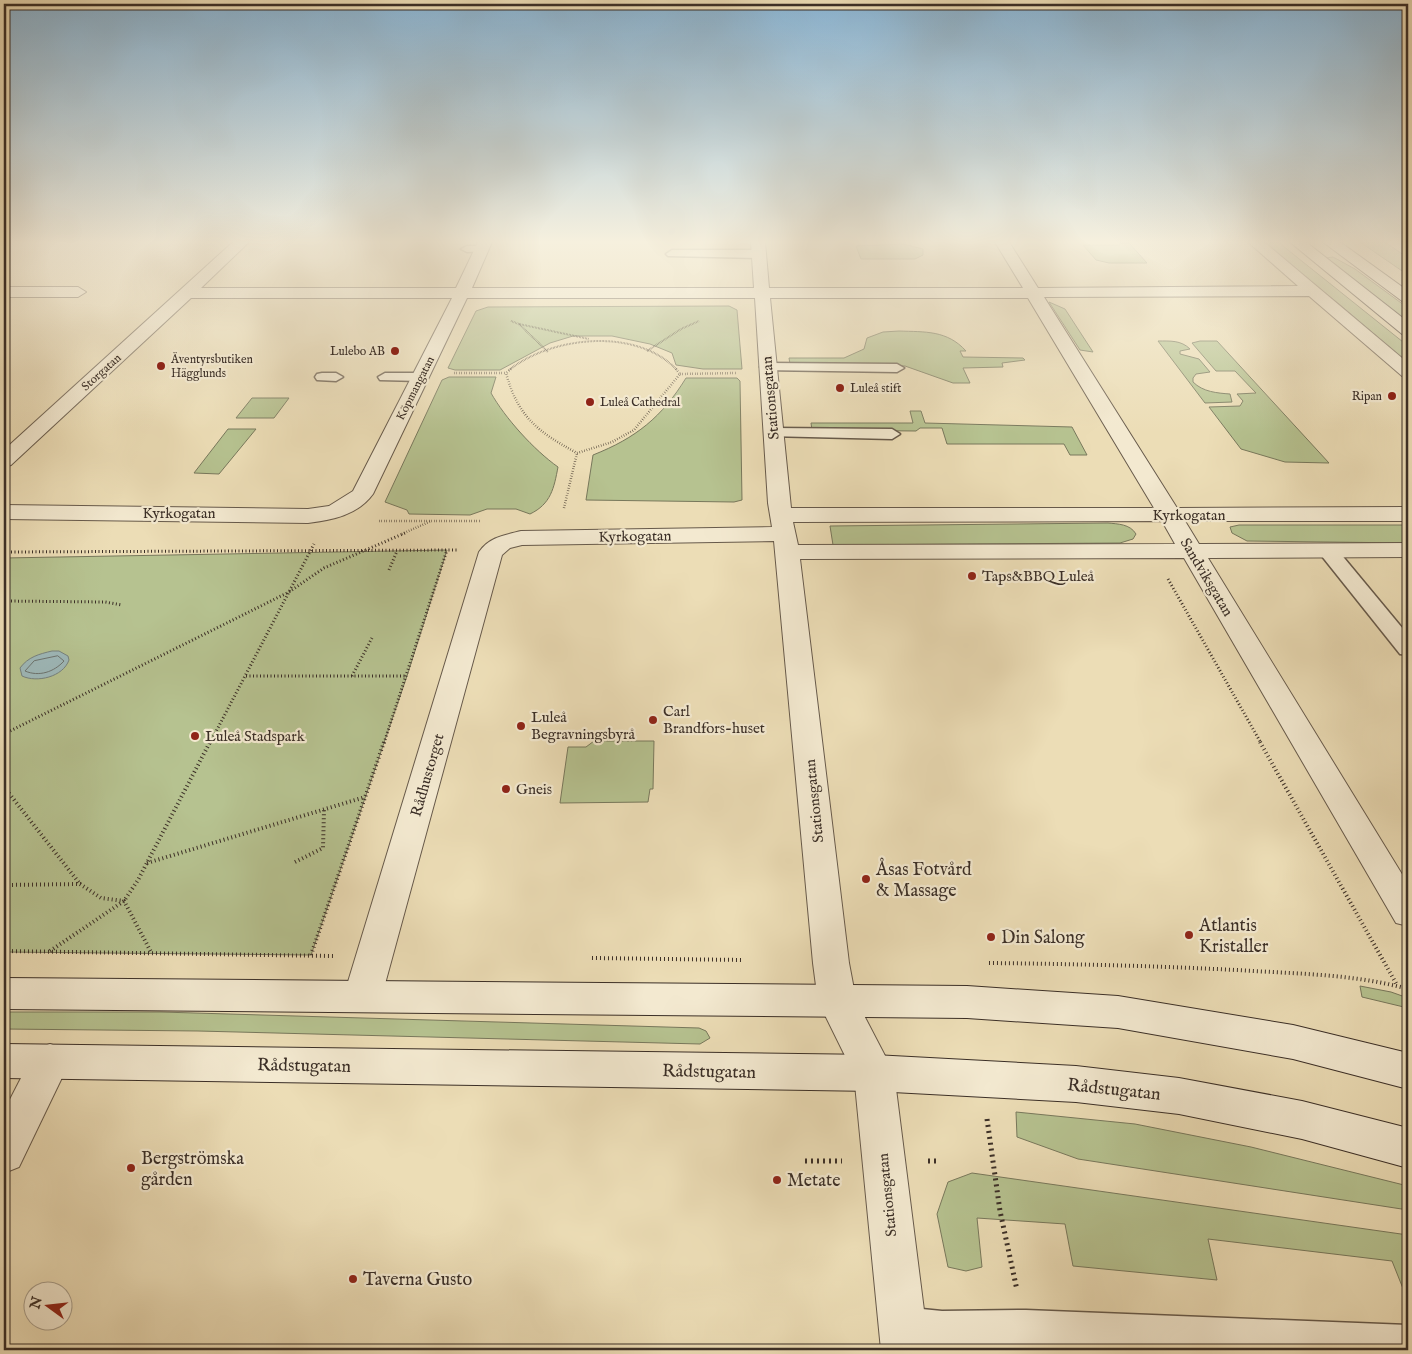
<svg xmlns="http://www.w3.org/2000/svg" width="1412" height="1354" font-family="'IM FELL English',serif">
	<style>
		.green { fill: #b6c290; stroke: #78785c }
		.water { fill: #9eb9ba; stroke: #76827f }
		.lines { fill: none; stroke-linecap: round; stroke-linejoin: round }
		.shore { stroke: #6c7470; stroke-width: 1 }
		.lane-casing { stroke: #675a4b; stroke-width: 3 }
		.street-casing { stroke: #675a4b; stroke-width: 2 }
		.secondary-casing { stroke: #3b2f27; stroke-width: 2 }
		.path-far4 { stroke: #3b2f27; stroke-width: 2; stroke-dasharray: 0.5 1; stroke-linecap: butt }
		.path-far3 { stroke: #3b2f27; stroke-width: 2.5; stroke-dasharray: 0.5 2; stroke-linecap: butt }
		.path-far2 { stroke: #3b2f27; stroke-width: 3; stroke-dasharray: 1 2.5; stroke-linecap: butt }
		.path-far1 { stroke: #3b2f27; stroke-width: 4; stroke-dasharray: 1 3; stroke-linecap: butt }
		.path { stroke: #3b2f27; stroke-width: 5; stroke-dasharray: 2 4; stroke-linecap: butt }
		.lane { fill: #f3e9d0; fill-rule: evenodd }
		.street { fill: #f3e9d0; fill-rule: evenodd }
		.secondary { fill: #f3e9d0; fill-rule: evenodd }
		.poi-dot { fill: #8f2418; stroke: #f3e9d0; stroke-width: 2 }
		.labels { text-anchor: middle; stroke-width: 4.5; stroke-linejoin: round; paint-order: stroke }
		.far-poi-label { font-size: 12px; fill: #3b2f27; stroke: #f3e9d0; text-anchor: start }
		.far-street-label { font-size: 12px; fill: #3b2f27; stroke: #f3e9d0 }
		.street-label { font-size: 15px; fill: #3b2f27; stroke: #f3e9d0 }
		.poi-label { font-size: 15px; fill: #3b2f27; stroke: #f3e9d0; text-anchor: start }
		.near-poi-label { font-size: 18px; fill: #3b2f27; stroke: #f3e9d0; text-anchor: start }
		.near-street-label { font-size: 18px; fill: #3b2f27; stroke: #f3e9d0 }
	</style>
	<rect width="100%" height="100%" fill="#ecddb6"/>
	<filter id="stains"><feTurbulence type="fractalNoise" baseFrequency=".004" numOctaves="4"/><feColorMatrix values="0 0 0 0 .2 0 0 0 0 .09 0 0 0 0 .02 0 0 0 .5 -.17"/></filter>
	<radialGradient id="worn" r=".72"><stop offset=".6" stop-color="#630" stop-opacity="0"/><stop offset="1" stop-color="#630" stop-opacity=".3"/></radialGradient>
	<g class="green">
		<path d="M1260 242H1278L1408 346V363L1339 304Z"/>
		<path d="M1360 242H1385L1408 258V275Z"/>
		<path d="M1119 243H1129L1147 263H1109L1096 260 1083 245H1120Z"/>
		<path d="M903 244 923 249V255L915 259H861L856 246Z"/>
		<path d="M1333 257 1355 269 1408 308V322L1325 258Z"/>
		<path d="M1049 302 1065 309 1093 352 1080 350Z"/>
		<path d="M729 306 737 310 742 369H703L676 365 672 353 650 344 612 336H573L550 343 500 370H455L448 368 476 311 488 307Z"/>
		<path d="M899 331C925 332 947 330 966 351H960L963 357 1023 358 1025 360 1002 363 1003 367 963 368 970 383H953L905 366 790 364 789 358H844L864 349 867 338 883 332Z"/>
		<path d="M1158 341C1170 341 1181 340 1190 349L1180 351V354L1199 359 1210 372 1196 374 1193 378V382C1203 392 1217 393 1230 394L1232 402 1205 403Z"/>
		<path d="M1200 341H1217L1329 463 1285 462 1241 449 1209 407 1240 406 1243 401 1237 394 1256 393 1235 371H1216L1192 343Z"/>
		<path d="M496 377 491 393C505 418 534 450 558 467 554 488 551 504 530 514L516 509H487L470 515 409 514 407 510 385 502 442 380 449 377Z"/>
		<path d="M686 378H737L740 381 742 500 734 502 586 500 593 455C636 438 662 417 686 378Z"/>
		<path d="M252 398H289L274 418H236Z"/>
		<path d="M910 411H921L925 423 1072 427 1087 455H1070L1064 444H947L942 428H920L916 431 812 430 811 423H913Z"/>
		<path d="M228 429H256L219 474 194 473Z"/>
		<path d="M1108 523C1118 524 1130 524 1136 534L1133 539 1120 543 833 545 830 526Z"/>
		<path d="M1239 525H1408V543L1247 541 1232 533 1230 527Z"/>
		<path d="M447 550 407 676 311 955 4 952V558Z"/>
		<path d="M594 741H654L653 789H650L648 802 560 803 568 747H586Z"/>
		<path d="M1360 986 1391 992 1408 998V1008L1362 997Z"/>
		<path d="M4 1012H161L699 1028 706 1031 710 1038 700 1044 198 1031 4 1029Z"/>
		<path d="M1016 1112 1135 1124 1251 1147 1408 1186V1210L1078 1159 1017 1137Z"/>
		<path d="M972 1173 1408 1235V1301L1392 1261 1208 1239 1217 1280 1073 1266 1065 1224 977 1218 982 1267 966 1271 948 1267 937 1214 948 1182Z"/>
	</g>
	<path class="water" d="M52 651H59L68 656 69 660C63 677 37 683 22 676L20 668C28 657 39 654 52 651Z"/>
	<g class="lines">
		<path class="shore" d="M58 656 64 661C54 672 39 677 25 671L34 661Z"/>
		<defs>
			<g id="lane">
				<path d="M482 246 488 249 486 251 467 252 461 249 467 246Z"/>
				<path d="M672 250H759L765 254 759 258 668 256 666 254Z"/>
				<path d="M767 363 897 364 904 368 897 372 762 370 760 367Z"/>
				<path d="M322 373H336L343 377 336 381 317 380 315 377 317 374Z"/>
				<path d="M385 373H421L428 377 421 381 380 380 378 377Z"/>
				<path d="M773 428 892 429 900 434 892 439 767 436 765 433 767 430Z"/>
				<path d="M1328 545 1335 547 1408 635V655L1400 654 1321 555 1318 551 1321 547Z"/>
				<path d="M902 1307 942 1311 1026 1310 1408 1325V1350H940L902 1345 888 1340 883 1326 888 1312Z"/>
			</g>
			<g id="street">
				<path d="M233 242H249L201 288H456L478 242H492L472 288H754L751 242H765L769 288H1023L995 242H1009L1038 288 1298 286 1248 242H1264L1408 363V377L1402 376 1309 296 1044 297 1177 508 1408 507V521H1185L1199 544 1408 543V557L1208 558 1408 884V926L1396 923 1184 558 800 559 849 963 856 1000 894 1073 929 1350H881L854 1074 818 1001 813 963 774 541 522 545 510 548 502 555 382 995 376 1006 363 1011 350 1006 344 995 479 552C489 537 505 535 521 531L772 527 768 503 755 298H467L373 494C358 515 332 520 308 523L4 519V505L308 509 329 506 353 491 452 298H191L11 465 4 467V450ZM770 298H1028L1154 508H791ZM1162 521 1175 544 798 545 793 522Z"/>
				<path d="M4 287H78L86 292 78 297H4Z"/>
				<path d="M50 1044 64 1049 70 1061 19 1167 4 1173V1111L36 1049Z"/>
			</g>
			<g id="secondary">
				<path d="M1290 242H1306L1408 322V335L1402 334Z"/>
				<path d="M1323 242H1340L1408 291V303L1402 301Z"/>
				<path d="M4 978 967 986 1118 996 1293 1025 1408 1053V1089L1293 1059 1118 1028 967 1018 4 1009Z"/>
				<path d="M4 1044 874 1055 1076 1066 1179 1078 1302 1101 1408 1128V1168L1302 1139 1179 1114 1076 1102 874 1091 4 1078Z"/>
			</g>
		</defs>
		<use href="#lane" class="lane-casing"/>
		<use href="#street" class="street-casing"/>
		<use href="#secondary" class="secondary-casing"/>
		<g class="path-far4">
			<path d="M511 321 519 324 548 352"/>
			<path d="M519 324 589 339"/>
			<path d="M647 351 681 329 699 321"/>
			<path d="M509 370C552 336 637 327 677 370"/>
		</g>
		<g class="path-far3">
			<path d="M511 369 506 373C518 417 538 432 577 453L612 442 634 430 680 374 676 369"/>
			<path d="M454 373H506"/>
			<path d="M680 374 737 373"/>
			<path d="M564 508 577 453"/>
			<path d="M379 521H480"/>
			<path d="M402 534 431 521"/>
		</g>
		<g class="path-far2">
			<path d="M4 552 458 550"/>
			<path d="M389 570 397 551"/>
			<path d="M1168 579 1261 743"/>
			<path d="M4 601 105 602 122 605"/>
			<path d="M246 676H407"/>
			<path d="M352 676 373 636"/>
			<path d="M4 734 289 592 324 568 405 533"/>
			<path d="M210 743 314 544"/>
			<path d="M384 743 447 550"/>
		</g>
		<g class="path-far1">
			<path d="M1260 742 1397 985"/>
			<path d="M4 787 80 884"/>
			<path d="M295 862 323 848 324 810"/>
			<path d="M147 863 365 797"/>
			<path d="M4 885 80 884 101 898 124 901 151 952"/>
			<path d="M4 951 333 956"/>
			<path d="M50 951 124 901 138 880 210 742"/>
			<path d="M311 955 384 742"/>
			<path d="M592 958 743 960"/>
			<path d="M989 963C1077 964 1166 966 1254 971 1306 974 1358 975 1408 989"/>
		</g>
		<g class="path">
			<path d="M987 1119 1000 1211 1017 1290"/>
			<path d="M805 1161H842"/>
			<path d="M928 1161H940"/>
		</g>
		<use href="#lane" class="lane"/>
		<use href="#street" class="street"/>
		<use href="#secondary" class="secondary"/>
	</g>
	<linearGradient id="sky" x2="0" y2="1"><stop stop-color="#8ab6d6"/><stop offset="0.56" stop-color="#f6f0de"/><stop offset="1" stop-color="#f6f0de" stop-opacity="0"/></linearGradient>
	<rect width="1412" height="432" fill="url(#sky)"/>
	<g class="poi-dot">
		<circle cx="395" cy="351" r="5"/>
		<circle cx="161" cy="366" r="5"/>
		<circle cx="840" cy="388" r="5"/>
		<circle cx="1392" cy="396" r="5"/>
		<circle cx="590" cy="402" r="5"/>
		<circle cx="972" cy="576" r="5"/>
		<circle cx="653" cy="720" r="5"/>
		<circle cx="521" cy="726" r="5"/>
		<circle cx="195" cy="736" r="5"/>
		<circle cx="506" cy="789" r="5"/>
		<circle cx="866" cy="879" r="5"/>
		<circle cx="1189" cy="935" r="5"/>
		<circle cx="991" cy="937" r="5"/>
		<circle cx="131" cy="1168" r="5"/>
		<circle cx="777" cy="1180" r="5"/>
		<circle cx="353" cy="1279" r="5"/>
	</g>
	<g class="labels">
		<g class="far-poi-label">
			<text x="385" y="355" text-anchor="end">Lulebo AB</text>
			<text x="171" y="363">Äventyrsbutiken<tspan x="171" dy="14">Hägglunds</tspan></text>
			<text x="850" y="392">Luleå stift</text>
			<text x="1382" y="400" text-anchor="end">Ripan</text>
			<text x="600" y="406">Luleå Cathedral</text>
		</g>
		<g class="far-street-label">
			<text transform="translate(101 372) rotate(-42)" y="4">Storgatan</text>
			<text transform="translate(415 388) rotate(-63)" y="4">Köpmangatan</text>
		</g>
		<g class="street-label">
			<text transform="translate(770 398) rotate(-95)" y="5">Stationsgatan</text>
			<text x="179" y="518">Kyrkogatan</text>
			<text x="1189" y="520">Kyrkogatan</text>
			<text transform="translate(635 536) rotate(-1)" y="5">Kyrkogatan</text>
			<text transform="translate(1207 577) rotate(59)" y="5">Sandviksgatan</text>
			<text transform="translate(427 775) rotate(-74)" y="5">Rådhustorget</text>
			<text transform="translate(814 801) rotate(-96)" y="5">Stationsgatan</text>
			<text transform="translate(887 1195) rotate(-96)" y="5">Stationsgatan</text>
		</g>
		<g class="poi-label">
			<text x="982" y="581">Taps&amp;BBQ Luleå</text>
			<text x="663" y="716">Carl<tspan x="663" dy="17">Brandfors-huset</tspan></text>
			<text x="531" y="722">Luleå<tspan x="531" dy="17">Begravningsbyrå</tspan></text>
			<text x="205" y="741">Luleå Stadspark</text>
			<text x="516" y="794">Gneis</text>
		</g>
		<g class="near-poi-label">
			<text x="876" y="875">Åsas Fotvård<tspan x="876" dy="21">&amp; Massage</tspan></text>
			<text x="1199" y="931">Atlantis<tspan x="1199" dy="21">Kristaller</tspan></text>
			<text x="1001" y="943">Din Salong</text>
			<text x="141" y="1164">Bergströmska<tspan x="141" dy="21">gården</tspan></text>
			<text x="787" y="1186">Metate</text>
			<text x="363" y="1285">Taverna Gusto</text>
		</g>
		<g class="near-street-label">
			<text transform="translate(304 1065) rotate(1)" y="6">Rådstugatan</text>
			<text transform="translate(709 1071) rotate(1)" y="6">Rådstugatan</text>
			<text transform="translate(1114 1089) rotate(6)" y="6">Rådstugatan</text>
		</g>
	</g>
	<rect width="1412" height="1354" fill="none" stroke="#ecddb6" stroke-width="20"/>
	<rect x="5" y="5" width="1402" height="1344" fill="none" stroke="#3b2f27" stroke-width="2.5"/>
	<rect x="10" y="10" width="1392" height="1334" fill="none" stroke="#3b2f27"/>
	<g transform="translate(48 1306) rotate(285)"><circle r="24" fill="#f3e9d0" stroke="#a99f8c"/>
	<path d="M0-4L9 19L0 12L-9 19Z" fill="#8f2418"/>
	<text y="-8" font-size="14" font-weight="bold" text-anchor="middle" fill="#3b2f27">N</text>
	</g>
	<rect width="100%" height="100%" filter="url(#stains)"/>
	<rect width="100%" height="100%" fill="url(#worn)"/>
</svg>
